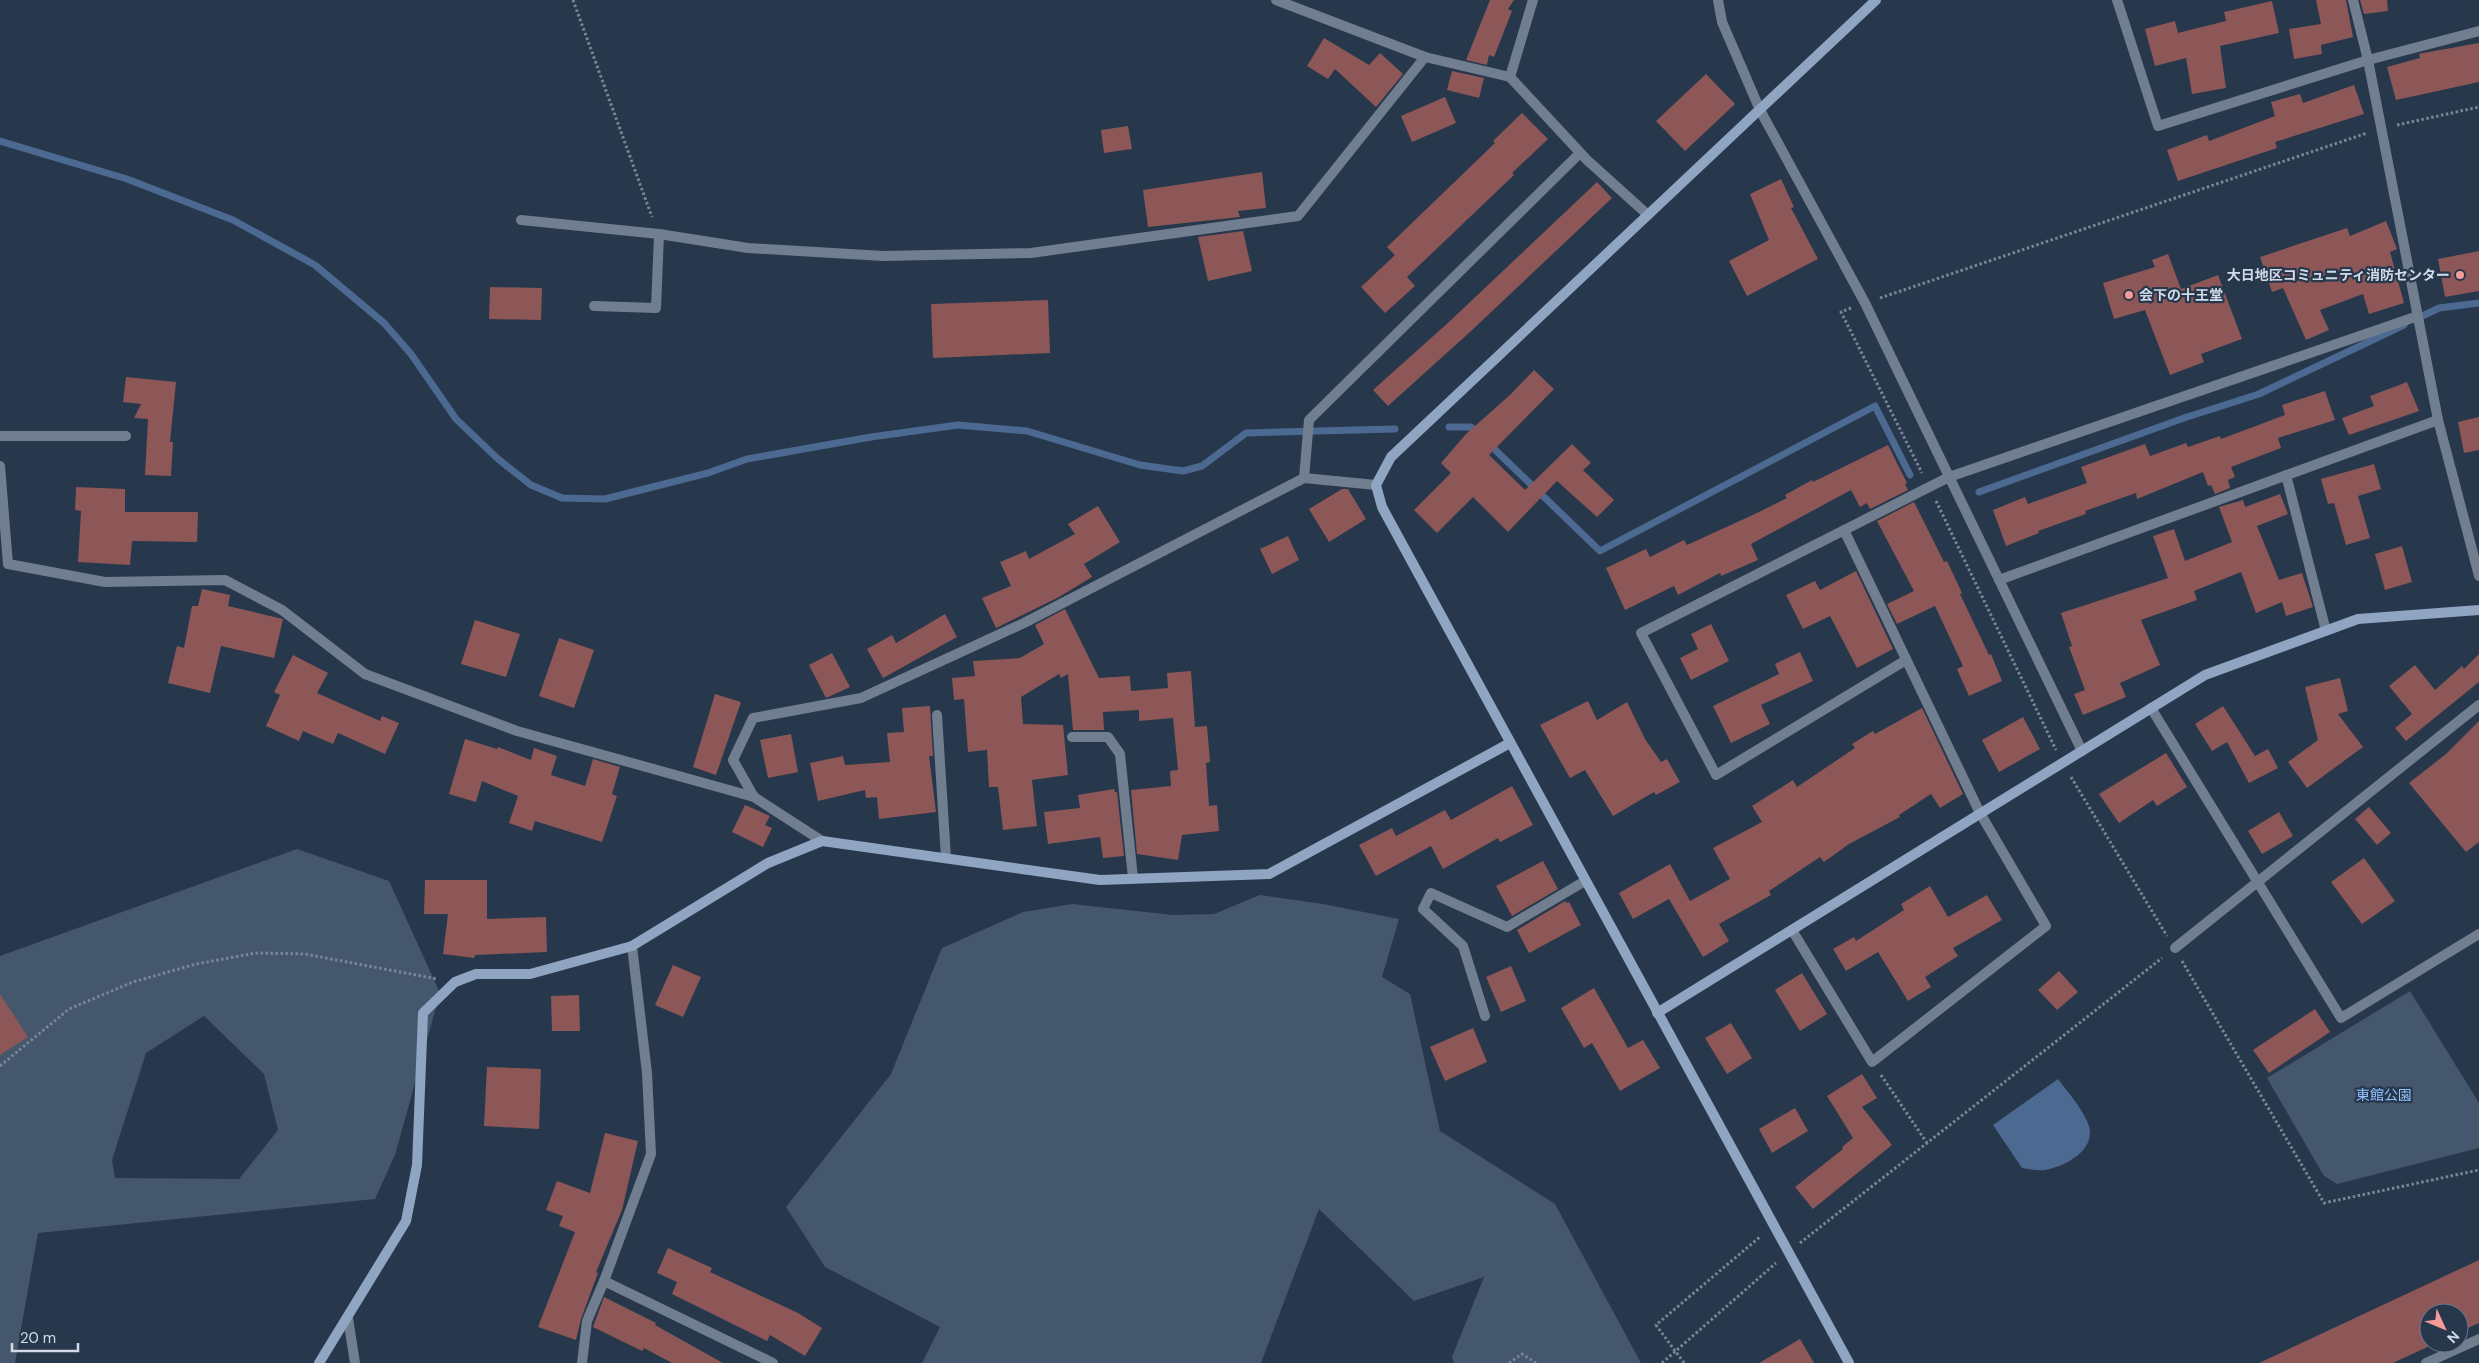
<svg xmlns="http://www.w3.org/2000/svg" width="2479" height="1363" font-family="'DM Sans','Noto Sans JP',sans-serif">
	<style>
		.green { fill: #45576d; fill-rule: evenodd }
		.water { fill: #4c6a91 }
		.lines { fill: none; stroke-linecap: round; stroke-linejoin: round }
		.stream { stroke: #4c6a91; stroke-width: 7 }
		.building { fill: #8c5756 }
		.path { stroke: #798697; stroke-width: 3; stroke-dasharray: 2.5 2.5; stroke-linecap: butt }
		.street { stroke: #707e8f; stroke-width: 10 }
		.secondary { stroke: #8fa5c2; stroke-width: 10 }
		.poi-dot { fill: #f59b99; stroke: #27374c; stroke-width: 2 }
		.labels { text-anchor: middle; stroke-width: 4.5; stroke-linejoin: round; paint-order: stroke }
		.poi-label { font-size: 14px; font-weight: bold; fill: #d1dbe8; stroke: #27374c; text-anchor: end }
		.park-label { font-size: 14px; fill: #92c2ff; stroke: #27374c }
	</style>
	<rect width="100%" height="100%" fill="#27374c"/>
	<g class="green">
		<path d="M297 849 389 881 440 993 395 1155 375 1199 38 1233 15 1363H0V956ZM204 1016 264 1074 278 1130 239 1179 115 1178 112 1160 146 1053Z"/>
		<path d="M1260 895 1323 904 1399 919 1382 977 1410 994 1440 1131 1555 1204 1641 1363H1454L1452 1357 1484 1277 1414 1301 1319 1209 1261 1363H922L940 1327 825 1267 786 1207 891 1074 942 948 1023 912 1072 904 1173 915 1214 914Z"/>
		<path d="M2410 991 2479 1103V1148L2337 1184 2324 1176 2267 1078Z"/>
	</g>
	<path class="water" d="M2058 1079C2068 1092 2080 1106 2087 1121 2100 1148 2067 1166 2045 1170 2038 1171 2029 1169 2022 1168L1993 1125Z"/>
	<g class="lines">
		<g class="stream">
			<path d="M0 141 127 179 233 220 315 265 384 323 411 354 456 419 498 459 531 485 562 498 605 499 708 473 747 459 871 437 958 425 1027 431 1140 465 1183 471 1202 466 1246 433 1395 429"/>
			<path d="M2416 319 2439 308 2479 303"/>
			<path d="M1449 427H1471L1478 434"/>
			<path d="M1488 443 1600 551 1875 406 1910 475"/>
			<path d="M1979 492 2184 418 2259 394 2404 325"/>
		</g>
	</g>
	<g class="building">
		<path d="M1490 0H1514L1508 9 1512 11 1494 57 1489 55 1487 65 1466 60Z"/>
		<path d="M2316 0H2346L2353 37 2321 45 2322 54 2294 59 2289 29 2321 24Z"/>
		<path d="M2360 0H2387L2388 11 2364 14Z"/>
		<path d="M2272 1 2279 33 2220 46 2226 88 2192 94 2186 58 2155 66 2145 29 2175 21 2178 33 2226 21 2224 12Z"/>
		<path d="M1324 38 1369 65 1380 53 1403 74 1376 107 1335 69 1328 79 1307 66Z"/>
		<path d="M2479 43V82L2396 100 2387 67 2420 58 2419 54 2423 53Z"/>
		<path d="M1452 71 1484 78 1479 98 1447 90Z"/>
		<path d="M1706 74 1735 104 1685 151 1656 121Z"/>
		<path d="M2354 85 2364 114 2275 142 2277 148 2178 181 2167 150 2207 135 2209 141 2275 116 2271 102 2300 94 2303 103Z"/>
		<path d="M1445 97 1456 123 1412 142 1401 116Z"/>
		<path d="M1522 113 1548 139 1512 173 1514 175 1407 277 1415 286 1385 313 1361 287 1395 255 1387 247 1495 143 1493 141Z"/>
		<path d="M1128 126 1132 149 1104 153 1101 130Z"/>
		<path d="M1262 172 1266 208 1238 211 1240 217 1148 227 1143 190Z"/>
		<path d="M1781 179 1794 207 1791 208 1818 259 1747 296 1729 261 1769 240 1750 194Z"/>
		<path d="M1597 182 1612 198 1470 332 1388 406 1373 390 1450 321Z"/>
		<path d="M2386 221 2397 249 2390 252 2404 303 2369 314 2363 294 2320 310 2329 330 2306 340 2283 288 2272 292 2260 257 2347 228 2350 236Z"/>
		<path d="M1243 231 1252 271 1208 281 1198 237Z"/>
		<path d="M2479 251V291L2445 297 2438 259Z"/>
		<path d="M2168 254 2181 289 2218 275 2242 339 2201 354 2204 362 2170 375 2145 310 2114 319 2103 283 2155 267 2152 260Z"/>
		<path d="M490 287 542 288 541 320 489 319Z"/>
		<path d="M1048 300 1050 353 933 358 931 304Z"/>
		<path d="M1534 370 1554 389 1489 455 1525 490 1572 444 1591 463 1583 470 1614 500 1597 517 1557 481 1508 532 1473 497 1437 533 1414 510 1451 473 1441 463 1466 434 1511 394Z"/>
		<path d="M126 377 176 382 170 442H173L171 476 145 475 148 419 134 418 141 404 123 402Z"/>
		<path d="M2407 382 2419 411 2349 435 2342 418 2374 406 2370 396Z"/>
		<path d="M2325 391 2335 420 2278 438 2281 448 2231 467 2235 477 2228 480 2230 488 2215 494 2211 485 2208 486 2203 472 2137 499 2136 493 2085 511 2086 514 2038 531 2039 533 2006 546 1993 510 2025 497 2028 504 2087 483 2081 467 2145 444 2150 456 2186 443 2188 447 2220 436 2221 439 2285 415 2282 405Z"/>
		<path d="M2479 417V450L2464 453 2458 422Z"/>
		<path d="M1888 445 1907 483 1905 484 1908 490 1870 509 1867 503 1860 507 1851 490 1751 544 1758 560 1721 576 1720 573 1678 595 1674 586 1625 610 1606 568 1646 549 1650 557 1684 540 1687 545 1757 513 1787 498 1785 495 1812 480 1813 482Z"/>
		<path d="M2374 464 2381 489 2358 496 2370 538 2346 545 2334 503 2328 504 2321 479Z"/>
		<path d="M76 487 125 489V512H198L197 542 132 541 130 565 78 562 81 511 75 510Z"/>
		<path d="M1342 489H1348L1366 519 1329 542 1309 509Z"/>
		<path d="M2280 494 2288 514 2257 526 2279 580 2302 573 2313 607 2286 616 2282 602 2256 613 2241 572 2194 591 2197 600 2141 620 2160 665 2120 683 2126 697 2083 715 2074 694 2085 690 2069 647 2072 646 2061 613 2168 578 2153 536 2174 529 2185 561 2232 542 2219 507 2243 500 2245 507Z"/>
		<path d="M1914 502 1944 562 1947 561 1962 593 1960 594 1989 655 1991 654 2002 681 1969 696 1957 669 1963 666 1935 606 1897 624 1887 604 1914 591 1877 521Z"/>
		<path d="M1098 506 1120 542 1084 564 1092 577 1059 597 996 628 982 598 1011 586 1000 562 1026 551 1029 559 1075 534 1068 524Z"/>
		<path d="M1288 536 1299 560 1272 574 1260 549Z"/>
		<path d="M2402 546 2412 582 2385 590 2375 554Z"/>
		<path d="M1856 571 1893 649 1857 668 1830 616 1803 629 1786 595 1815 581 1820 590Z"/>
		<path d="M202 589 230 595 228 606 283 619 274 658 221 646 210 693 168 683 177 646 184 648 192 606H198Z"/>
		<path d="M1065 609 1099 678 1130 676 1131 691 1168 688 1167 673 1191 671 1195 727 1207 726 1210 762 1206 763 1209 806 1217 805 1219 831 1182 835 1178 860 1137 854 1131 790 1171 786 1170 771 1178 770 1173 718 1139 721V710L1103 712 1104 730H1073L1068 674 1061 678 1059 674 1021 697 1023 724 1063 725 1068 775 1032 780 1037 826 1003 830 998 787H989L987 750 968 752 964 699 954 700 952 678 975 676 973 661 1020 658 1044 644 1035 625Z"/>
		<path d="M945 614 957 637 883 678 867 649 892 635 896 643Z"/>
		<path d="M475 620 520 634 506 677 461 664Z"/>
		<path d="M1711 624 1729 661 1691 680 1680 658 1698 649 1691 634Z"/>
		<path d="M559 638 594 650 574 708 539 696Z"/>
		<path d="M1800 652 1813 681 1761 705 1770 724 1731 743 1713 706 1779 674 1775 664Z"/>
		<path d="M832 653 850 687 826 698 809 665Z"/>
		<path d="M2479 654V682L2406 741 2395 728 2412 714 2389 686 2415 665 2435 690 2462 666 2464 669Z"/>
		<path d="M293 655 328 673 317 693 380 721 382 716 399 723 385 754 338 733 333 744 303 731 299 741 266 726 280 695 274 692Z"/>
		<path d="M2340 678 2348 711 2338 714 2363 747 2307 788 2288 762 2318 740 2305 687Z"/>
		<path d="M715 694 741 702 716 775 693 767Z"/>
		<path d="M1588 701 1597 720 1627 702 1645 739 1661 762 1667 759 1680 782 1656 795 1654 792 1613 816 1585 770 1570 778 1540 725Z"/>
		<path d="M930 706 933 756H929L936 812 879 819 877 797 866 798 865 790 818 801 810 763 843 756 845 765 890 762 887 733 904 732 902 708Z"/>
		<path d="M2223 706 2255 756 2268 749 2278 768 2249 783 2227 742 2212 751 2195 724Z"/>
		<path d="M1922 708 1963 794 1940 808 1931 794 1899 815 1900 817 1849 844 1824 862 1820 857 1769 891 1771 895 1719 924 1729 941 1703 957 1669 899 1633 919 1619 893 1670 864 1690 901 1730 879 1713 848 1762 822 1752 806 1793 780 1797 787 1855 748 1852 744 1873 731 1875 734Z"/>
		<path d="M2023 717 2040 749 1999 772 1982 740Z"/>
		<path d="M2479 721V842L2466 852 2409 783 2446 754Z"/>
		<path d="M791 734 798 772 768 778 760 740Z"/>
		<path d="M465 739 497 749 498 747 531 760 534 748 557 756 551 775 585 786 593 759 620 767 612 794 617 796 602 842 535 821 532 831 509 823 518 796 482 781 476 802 449 794Z"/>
		<path d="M2166 753 2187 787 2157 806 2153 800 2119 823 2099 794Z"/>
		<path d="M1512 786 1533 825 1500 842 1498 838 1443 869 1431 846 1376 876 1359 845 1392 828 1396 836 1445 810 1451 820Z"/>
		<path d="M1114 789 1115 792H1117L1124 856 1103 858 1100 837 1048 844 1044 812 1080 808 1078 795Z"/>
		<path d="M745 805 770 816 765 825 772 828 763 847 732 832Z"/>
		<path d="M2369 807 2391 833 2377 845 2355 819Z"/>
		<path d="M2279 812 2293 836 2262 854 2248 831Z"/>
		<path d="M2364 858 2395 901 2362 924 2331 882Z"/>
		<path d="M1543 861 1558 889 1512 916 1496 886Z"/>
		<path d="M425 880H487V919L546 917 547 952 475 955 474 958 443 954 448 914H424Z"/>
		<path d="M1930 886 1948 917 1987 895 2002 920 1953 948 1958 956 1925 977 1931 987 1908 1001 1878 952 1846 971 1833 949 1854 937 1856 941 1904 910 1901 904Z"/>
		<path d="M1565 901 1566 903 1569 902 1581 925 1529 953 1517 930Z"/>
		<path d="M673 965 701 977 683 1017 655 1005Z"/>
		<path d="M1511 966 1526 1001 1501 1012 1486 977Z"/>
		<path d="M2059 971 2078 992 2057 1010 2038 990Z"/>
		<path d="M1802 973 1827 1014 1800 1031 1775 990Z"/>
		<path d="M1594 988 1628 1048 1643 1040 1660 1068 1620 1091 1592 1043 1584 1048 1561 1008Z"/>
		<path d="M0 994 28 1037 0 1055Z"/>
		<path d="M579 995 580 1031H552L551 996Z"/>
		<path d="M2315 1009 2330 1032 2269 1073 2253 1050Z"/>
		<path d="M1731 1023 1752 1058 1727 1074 1705 1038Z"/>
		<path d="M1473 1028 1487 1062 1445 1081 1430 1047Z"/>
		<path d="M487 1067 541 1069 539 1129 484 1126Z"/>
		<path d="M1862 1074 1877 1098 1862 1107 1892 1145 1813 1209 1795 1187 1843 1149 1842 1147 1853 1138 1827 1096Z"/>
		<path d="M1795 1108 1808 1131 1772 1153 1759 1129Z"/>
		<path d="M605 1133 638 1141 622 1210 596 1272 598 1273 581 1319 576 1340 538 1327 575 1232 559 1226 563 1216 546 1210 557 1181 590 1193Z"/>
		<path d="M668 1248 712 1268 710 1272 798 1313 822 1328 805 1356 770 1335 767 1341 672 1294 677 1282 657 1273Z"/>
		<path d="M2479 1260V1323L2459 1332V1313H2429V1343H2436L2393 1363H2259Z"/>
		<path d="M604 1297 656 1323 655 1325 723 1363H672L644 1348 642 1351 593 1327Z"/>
		<path d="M1800 1339 1814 1363H1759Z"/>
	</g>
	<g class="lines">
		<g class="path">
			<path d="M573 0 652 217"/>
			<path d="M2397 125 2479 107"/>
			<path d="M1880 298 2367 133"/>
			<path d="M1851 308 1841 312 1922 473"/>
			<path d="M1936 501 2056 750"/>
			<path d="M2071 777 2167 936"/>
			<path d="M2182 961 2324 1203 2479 1170"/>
			<path d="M0 1066 69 1009 133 982 196 964 256 953 305 954 437 979"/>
			<path d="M1881 1075 1927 1143"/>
			<path d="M1800 1243 2162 958"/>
			<path d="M1509 1363 1522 1354 1536 1363"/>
			<path d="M1662 1363 1776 1263"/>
			<path d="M1684 1363 1656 1325 1761 1236"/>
		</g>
		<g class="street">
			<path d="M1276 0 1425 57 1510 77 1587 160 1648 215"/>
			<path d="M1718 0 1722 22 1760 110 1865 303 2082 751"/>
			<path d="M2117 0 2158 126 2368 60 2479 31"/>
			<path d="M1510 77 1533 0"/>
			<path d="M521 220 659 234 748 248 883 256 1031 253 1298 216 1425 57"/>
			<path d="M594 306 656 308 659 234"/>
			<path d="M2438 420 2479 576"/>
			<path d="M0 436H126"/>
			<path d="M0 466 8 564 105 582 225 580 282 610 365 674 517 731 754 797 822 841"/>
			<path d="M2286 475 2326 631"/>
			<path d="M1304 478 1376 485"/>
			<path d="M1999 580 2438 420 2368 60 2353 0"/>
			<path d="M1906 660 1716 775 1641 633 1949 477 2418 316"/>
			<path d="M2151 708 2341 1018 2479 934"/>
			<path d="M937 715 946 858"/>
			<path d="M1072 737H1108L1120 754 1133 878"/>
			<path d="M754 797 733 760 753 718 861 698 1024 623 1304 478 1309 420 1580 153"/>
			<path d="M1792 930 1872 1062 2046 926 1980 813 1844 530"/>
			<path d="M2175 948 2479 705"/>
			<path d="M1485 1016 1463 946 1423 909 1431 893 1507 927 1585 881"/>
			<path d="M604 1281 773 1363"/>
			<path d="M348 1318 355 1363"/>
			<path d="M582 1363 587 1321 604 1281 651 1154 647 1073 632 946"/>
			<path d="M2426 1363 2479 1339"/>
		</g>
		<g class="secondary">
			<path d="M1657 1013 2205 675 2358 619 2479 610"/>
			<path d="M319 1363 406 1221 417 1165 423 1013 455 982 476 974H530L632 946 768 863 822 841 1100 880 1269 874 1510 743"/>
			<path d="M1849 1363 1382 507 1376 485 1391 457 1876 0"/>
		</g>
	</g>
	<g class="poi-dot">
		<circle cx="2460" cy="275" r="5"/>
		<circle cx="2129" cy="295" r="5"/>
	</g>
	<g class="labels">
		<g class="poi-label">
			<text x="2450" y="280">大日地区コミュニティ消防センター</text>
			<text x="2139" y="300" text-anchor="start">会下の十王堂</text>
		</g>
		<g class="park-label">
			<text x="2384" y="1100">東館公園</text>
		</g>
	</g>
	<g transform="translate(2444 1328) rotate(134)"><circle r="24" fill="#27374c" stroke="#6b798a"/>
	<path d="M0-4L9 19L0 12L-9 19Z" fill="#f59b99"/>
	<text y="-8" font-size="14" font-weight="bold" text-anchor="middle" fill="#d1dbe8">N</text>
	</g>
	<path d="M12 1343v8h66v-8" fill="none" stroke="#d1dbe8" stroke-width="2.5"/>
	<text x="20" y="1343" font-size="15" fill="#d1dbe8" stroke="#27374c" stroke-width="4" paint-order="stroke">20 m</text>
</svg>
